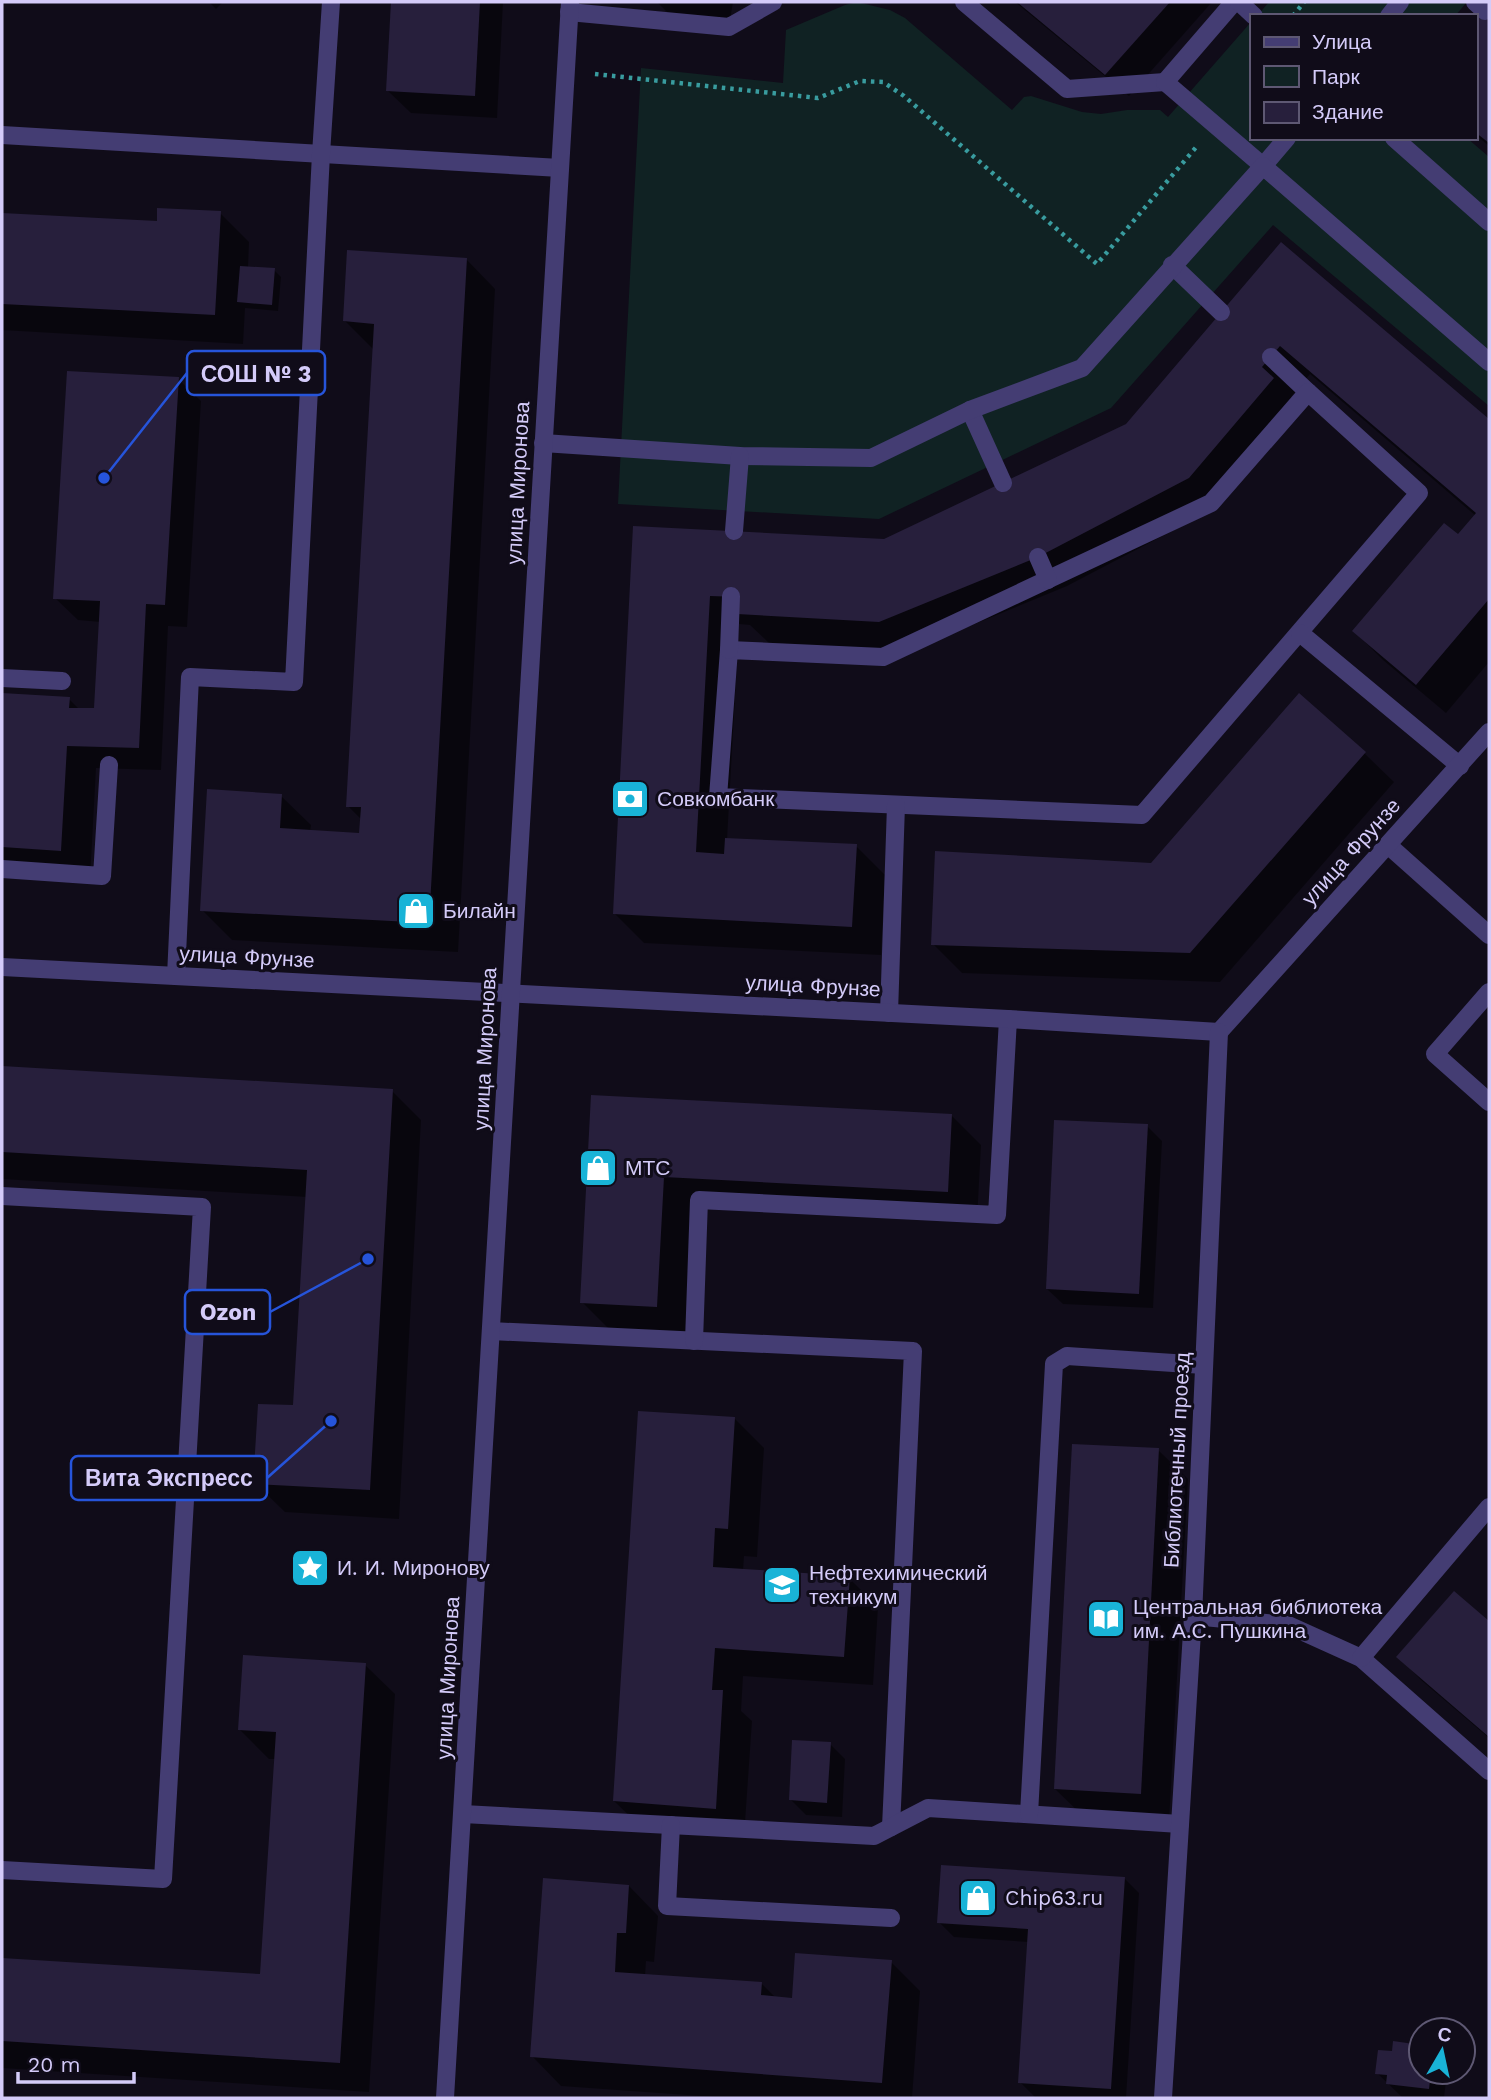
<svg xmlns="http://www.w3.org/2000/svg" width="1491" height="2100" font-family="'Work Sans',sans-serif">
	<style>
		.green { fill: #102223 }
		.shadow { fill: #0007 }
		.building { fill: #271f3c }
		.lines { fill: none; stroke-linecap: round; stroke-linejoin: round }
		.path { stroke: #399c9f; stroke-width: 4.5; stroke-dasharray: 3.5 5; stroke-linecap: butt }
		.lane { stroke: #443d73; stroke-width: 18 }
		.street { stroke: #443d73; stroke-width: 18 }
		.labels { text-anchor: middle; stroke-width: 6; stroke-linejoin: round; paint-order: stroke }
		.street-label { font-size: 21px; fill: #d4cbf9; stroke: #100c19 }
		.poi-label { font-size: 21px; fill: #d4cbf9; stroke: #100c19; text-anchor: start }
		.leader { fill: none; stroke: #2654da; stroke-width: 2.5 }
		.callout-dot { fill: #2654da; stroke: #100c19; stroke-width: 2.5 }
		.callout { fill: #100c19; stroke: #2654da; stroke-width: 2.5 }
		.callout-label { font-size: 23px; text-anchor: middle; font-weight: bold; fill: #d4cbf9 }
	</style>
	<rect width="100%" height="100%" fill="#100c19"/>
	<g class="green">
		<path d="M857 2 890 10 905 18 1012 110 1024 97 1031 96 1082 112 1101 114 1127 110H1160L1168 117 1251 22V138H1467L1489 157V406L1273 225 1111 408 879 519 618 504 641 68 783 83 786 30 845 5Z"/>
		<path d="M1269 2H1467L1455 16H1257Z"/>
	</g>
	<g class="shadow">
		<path d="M209 2H223L216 9Z"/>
		<path d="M393 2H503L497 118 411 113 388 91Z"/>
		<path d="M657 2H733L730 20 668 13Z"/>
		<path d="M1015 2H1212L1129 96Z"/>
		<path d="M1489 9V146L1475 134V26Z"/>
		<path d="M220 213 249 242 248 268 274 270 281 277 278 311 245 308 243 344 2 330V214L158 223Z"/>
		<path d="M1281 245 1489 422V662L1446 713 1383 660 1354 631 1458 537 1476 516 1310 374 1291 397 1302 408 1218 507 1067 586 909 651 769 643 750 625 739 624 727 840 856 846 885 875 881 955 644 943 614 913 635 528 884 541 1127 426Z"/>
		<path d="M466 259 495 289 458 952 232 940 202 910 281 796 311 825 310 832 361 835 362 820 348 806 374 350 345 321Z"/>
		<path d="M178 379 201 401 187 627 168 626 161 770 96 768 90 879 2 874V695L69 699 80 710H95L101 622 78 620 55 598Z"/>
		<path d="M1364 753 1394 782 1220 982 962 973 933 944 1152 865Z"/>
		<path d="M2 1068 392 1091 421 1120 399 1519 285 1512 255 1483 295 1407 307 1197 2 1179Z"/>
		<path d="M592 1096 952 1116 981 1145 977 1220 693 1206 686 1336 611 1331 582 1302Z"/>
		<path d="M1147 1126 1162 1141 1153 1308 1063 1304 1047 1289Z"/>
		<path d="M735 1419 764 1448 757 1557 744 1556 743 1571 849 1578 878 1607 873 1685 743 1676 741 1711 752 1721 744 1837 644 1830 614 1801Z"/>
		<path d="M1158 1450 1188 1479 1169 1822 1085 1818 1055 1789Z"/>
		<path d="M1454 1593 1489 1623V1738L1421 1680 1399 1657Z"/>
		<path d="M365 1665 395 1694 369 2092 2 2068V1959L262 1976 276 1759H269L240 1730Z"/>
		<path d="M830 1744 845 1759 842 1817 806 1815 791 1800Z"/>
		<path d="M1124 1878 1139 1893 1126 2098 1035 2097 1020 2082 1029 1942 954 1937 939 1922Z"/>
		<path d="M629 1886 658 1916 654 1962 646 1961 645 1976 762 1984 776 1998 793 2000 891 1962 920 1991 912 2098H729L561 2086 532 2056Z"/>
		<path d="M1421 2046V2072H1447L1444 2098H1403L1377 2073 1394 2053Z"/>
	</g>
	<g class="building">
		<path d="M391 2H480L475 96 386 91Z"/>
		<path d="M1017 2H1170L1105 75Z"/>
		<path d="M1489 6V143L1475 132V23Z"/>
		<path d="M157 208 221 211 215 315 2 304V213L157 221Z"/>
		<path d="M1281 242 1489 419V599L1416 685 1352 631 1444 523 1458 534 1476 513 1280 346 1262 367 1274 378 1189 478 1038 557 879 622 737 614 739 597 710 596 696 852 724 854 725 838 857 844 852 927 613 914 633 526 884 539 1126 424Z"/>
		<path d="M347 250 467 258 429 923 200 911 207 789 282 794 280 828 359 833 361 807H346L374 324 343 321Z"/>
		<path d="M240 266 275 268 272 305 237 302Z"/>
		<path d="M67 371 179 377 165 605 146 604 139 748 67 746 61 851 2 847V693L70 697 69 708H94L100 601 53 599Z"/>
		<path d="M1299 693 1366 752 1190 953 931 945 935 851 1151 863Z"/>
		<path d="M2 1066 393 1089 370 1490 253 1484 258 1404 293 1405 307 1170 2 1152Z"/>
		<path d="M591 1095 952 1114 948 1192 664 1177 657 1307 580 1303Z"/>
		<path d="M1054 1120 1148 1124 1139 1294 1046 1289Z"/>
		<path d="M638 1411 735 1417 728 1529 715 1528 713 1567 850 1576 844 1657 715 1648 712 1690H723L716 1809 613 1801Z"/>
		<path d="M1072 1444 1159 1448 1141 1794 1054 1789Z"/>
		<path d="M1454 1591 1489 1621V1737L1396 1657Z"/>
		<path d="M243 1655 366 1663 340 2063 2 2041V1958L260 1974 276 1732 238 1730Z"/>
		<path d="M792 1740 831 1742 827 1803 789 1800Z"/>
		<path d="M941 1865 1125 1877 1111 2089 1018 2083 1028 1929 937 1923Z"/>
		<path d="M543 1878 629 1885 626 1933H617L615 1972 762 1982 761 1995 792 1998 795 1953 892 1960 882 2083 530 2057Z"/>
		<path d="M1393 2041 1421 2045V2072H1431L1429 2089 1386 2084 1387 2075 1375 2074 1378 2050 1392 2051Z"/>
	</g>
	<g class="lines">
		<g class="path">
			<path d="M1293 16 1304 2"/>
			<path d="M595 74 818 98 860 81 883 82 904 96 1097 264 1198 145"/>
		</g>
		<g class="lane">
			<path d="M964 2 1067 89 1165 82"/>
			<path d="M1234 2 1165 82 1263 166 1287 138"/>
			<path d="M1239 2 1254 16"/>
			<path d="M1475 2 1485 11"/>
			<path d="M569 12 729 27 773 2"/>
			<path d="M1389 16 1400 2"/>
			<path d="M2 135 560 168"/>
			<path d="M1394 138 1489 222"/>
			<path d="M1172 265 1221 312"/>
			<path d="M1271 357 1308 392"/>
			<path d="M1308 392 1419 493 1142 815 718 797 729 650 883 657 1211 503Z"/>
			<path d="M970 410 1003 483"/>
			<path d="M543 443 740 456 871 458 970 410 1082 368 1263 166 1489 362"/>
			<path d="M734 531 740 456"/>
			<path d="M1038 557 1048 580"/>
			<path d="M1300 633 1460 766"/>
			<path d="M729 650 731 596"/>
			<path d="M2 678 62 681"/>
			<path d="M1388 845 1489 935"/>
			<path d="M2 869 102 876 109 765"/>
			<path d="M176 976 190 677 294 682 321 154 331 2"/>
			<path d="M1489 992 1435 1054 1489 1102"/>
			<path d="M889 1013 896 805"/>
			<path d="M2 1196 202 1207 163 1879 2 1870"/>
			<path d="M491 1331 913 1351 891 1827"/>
			<path d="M694 1341 699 1200 997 1215 1008 1019"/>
			<path d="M1193 1616 1288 1625 1361 1658 1489 1771"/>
			<path d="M1361 1658 1489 1507"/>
			<path d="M463 1814 874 1836 928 1808 1180 1824"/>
			<path d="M1029 1814 1054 1364 1067 1356 1204 1365"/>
			<path d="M671 1825 667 1906 891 1918"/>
		</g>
		<g class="street">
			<path d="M2 967 1008 1019 1219 1032"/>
			<path d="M1219 1032 1489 732"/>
			<path d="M445 2098 570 2"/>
			<path d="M1163 2098 1193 1616 1219 1032"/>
		</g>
	</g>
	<defs>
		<symbol id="bank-square" viewBox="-11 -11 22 22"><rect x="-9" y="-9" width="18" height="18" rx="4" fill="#19b3d7" stroke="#100c19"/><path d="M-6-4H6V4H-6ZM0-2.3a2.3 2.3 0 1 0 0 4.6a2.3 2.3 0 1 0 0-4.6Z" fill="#fff"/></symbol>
		<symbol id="shop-square" viewBox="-11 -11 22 22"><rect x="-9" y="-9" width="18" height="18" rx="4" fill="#19b3d7" stroke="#100c19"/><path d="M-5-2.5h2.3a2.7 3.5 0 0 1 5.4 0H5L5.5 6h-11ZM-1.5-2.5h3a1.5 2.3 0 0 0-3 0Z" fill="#fff"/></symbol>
		<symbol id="sight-square" viewBox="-11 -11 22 22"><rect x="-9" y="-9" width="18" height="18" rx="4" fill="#19b3d7" stroke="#100c19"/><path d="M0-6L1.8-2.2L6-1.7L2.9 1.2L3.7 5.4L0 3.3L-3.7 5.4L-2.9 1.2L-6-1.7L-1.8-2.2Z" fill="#fff"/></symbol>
		<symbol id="university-square" viewBox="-11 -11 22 22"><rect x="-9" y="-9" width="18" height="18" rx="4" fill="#19b3d7" stroke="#100c19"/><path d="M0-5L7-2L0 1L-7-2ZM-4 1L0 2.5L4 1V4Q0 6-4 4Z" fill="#fff"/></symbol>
		<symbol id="library-square" viewBox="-11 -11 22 22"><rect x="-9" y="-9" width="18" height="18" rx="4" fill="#19b3d7" stroke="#100c19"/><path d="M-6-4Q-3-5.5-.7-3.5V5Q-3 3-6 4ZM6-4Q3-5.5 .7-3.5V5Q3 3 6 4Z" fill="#fff"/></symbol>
	</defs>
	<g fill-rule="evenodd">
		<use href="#bank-square" x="608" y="777" width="44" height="44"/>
		<use href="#shop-square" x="394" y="889" width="44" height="44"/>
		<use href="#shop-square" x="576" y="1146" width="44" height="44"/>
		<use href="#sight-square" x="288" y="1546" width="44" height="44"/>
		<use href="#university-square" x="760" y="1563" width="44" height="44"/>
		<use href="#library-square" x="1084" y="1597" width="44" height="44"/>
		<use href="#shop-square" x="956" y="1876" width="44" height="44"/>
	</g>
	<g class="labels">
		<g class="street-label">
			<text transform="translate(518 483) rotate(-87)" y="7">улица Миронова</text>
			<text transform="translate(1351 852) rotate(-48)" y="7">улица Фрунзе</text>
			<text transform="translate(247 957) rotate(3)" y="7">улица Фрунзе</text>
			<text transform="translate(813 986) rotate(3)" y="7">улица Фрунзе</text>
			<text transform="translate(485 1049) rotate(-87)" y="7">улица Миронова</text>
			<text transform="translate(1177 1460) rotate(-87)" y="7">Библиотечный проезд</text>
			<text transform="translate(448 1678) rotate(-87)" y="7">улица Миронова</text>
		</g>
		<g class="poi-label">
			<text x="657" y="806">Совкомбанк</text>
			<text x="443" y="918">Билайн</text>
			<text x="625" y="1175">МТС</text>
			<text x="337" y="1575">И. И. Миронову</text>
			<text x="809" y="1580">Нефтехимический<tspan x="809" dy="24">техникум</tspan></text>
			<text x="1133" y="1614">Центральная библиотека<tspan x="1133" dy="24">им. А.С. Пушкина</tspan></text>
			<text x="1005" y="1905">Chip63.ru</text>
		</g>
	</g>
	<path class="leader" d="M104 478L187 373M368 1259L270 1312M331 1421L267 1478"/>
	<g class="callout-dot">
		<circle cx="104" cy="478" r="7"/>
		<circle cx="368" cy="1259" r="7"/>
		<circle cx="331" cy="1421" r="7"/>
	</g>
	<g class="callout">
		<rect x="187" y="351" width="138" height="44" rx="7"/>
		<rect x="185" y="1290" width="85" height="44" rx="7"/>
		<rect x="71" y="1456" width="196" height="44" rx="7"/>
	</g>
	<g class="callout-label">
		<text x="256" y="382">СОШ № 3</text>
		<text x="228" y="1320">Ozon</text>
		<text x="169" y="1486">Вита Экспресс</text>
	</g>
	<rect width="1491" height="2100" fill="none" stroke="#d4cbf9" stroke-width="7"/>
	<rect x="1250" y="14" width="228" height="126" fill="#100c19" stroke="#5e5873" stroke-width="2"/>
	<rect x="1264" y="37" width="35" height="10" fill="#443d73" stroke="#5e5873" stroke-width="2"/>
	<text x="1312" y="49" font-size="21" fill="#d4cbf9">Улица</text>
	<rect x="1264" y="66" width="35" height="21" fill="#102223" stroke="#5e5873" stroke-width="2"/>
	<text x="1312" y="84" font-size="21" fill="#d4cbf9">Парк</text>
	<rect x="1264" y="102" width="35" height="21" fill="#271f3c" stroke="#5e5873" stroke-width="2"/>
	<text x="1312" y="119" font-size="21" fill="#d4cbf9">Здание</text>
	<g transform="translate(1442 2051) rotate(9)"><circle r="33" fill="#100c19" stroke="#5e5873" stroke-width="2"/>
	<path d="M0-5L12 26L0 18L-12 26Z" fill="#19b3d7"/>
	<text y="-10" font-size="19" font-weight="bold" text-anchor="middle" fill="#d4cbf9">С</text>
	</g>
	<path d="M18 2072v10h116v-10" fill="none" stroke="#d4cbf9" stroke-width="3.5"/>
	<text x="28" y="2072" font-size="21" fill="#d4cbf9" stroke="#100c19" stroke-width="5" paint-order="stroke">20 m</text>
</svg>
